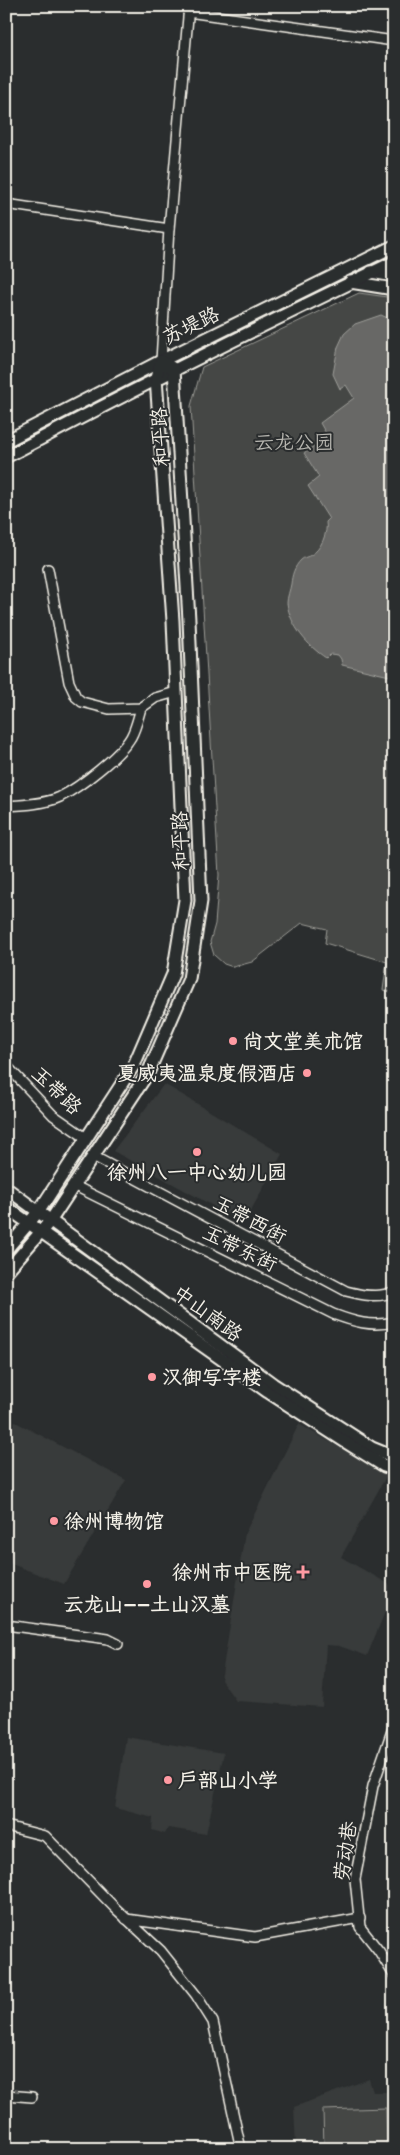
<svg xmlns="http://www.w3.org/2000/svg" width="400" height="2155" font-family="Dekko,'LXGW WenKai TC',sans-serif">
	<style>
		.built { fill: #373a3a }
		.green { fill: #444645; stroke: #9c9c96 }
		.water { fill: #676866; stroke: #9f9f9a }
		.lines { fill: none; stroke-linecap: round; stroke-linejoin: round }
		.minor-casing { stroke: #f4f1e8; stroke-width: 12 }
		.major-casing { stroke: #f4f1e8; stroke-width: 15 }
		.minor { stroke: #2a2d2e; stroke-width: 9 }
		.major { stroke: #2a2d2e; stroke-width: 11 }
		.poi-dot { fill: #ff9aa2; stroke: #2a2d2e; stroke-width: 2 }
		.labels { text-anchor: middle; stroke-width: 4; stroke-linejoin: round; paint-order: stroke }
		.street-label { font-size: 20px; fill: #f4f1e8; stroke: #2a2d2e }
		.park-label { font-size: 20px; fill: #b6b5af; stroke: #2a2d2e }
		.poi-label { font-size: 20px; font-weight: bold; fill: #f4f1e8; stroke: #2a2d2e; text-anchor: start }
	</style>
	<rect width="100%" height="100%" fill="#2a2d2e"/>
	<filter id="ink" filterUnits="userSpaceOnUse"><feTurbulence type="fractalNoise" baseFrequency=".02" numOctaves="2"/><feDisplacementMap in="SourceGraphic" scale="10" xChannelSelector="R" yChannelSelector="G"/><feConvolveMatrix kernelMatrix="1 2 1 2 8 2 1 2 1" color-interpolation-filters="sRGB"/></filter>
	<g filter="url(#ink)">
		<g class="built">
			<path d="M164 1084 282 1154 244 1223 113 1151Z"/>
			<path d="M6 1417 126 1480 64 1584 6 1562Z"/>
			<path d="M299 1424 387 1475 341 1557 394 1587V1590L367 1656 339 1646 326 1645 322 1707 236 1701 221 1680 245 1533Z"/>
			<path d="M126 1737 224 1753 206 1834 168 1828 165 1834 152 1830 153 1818 115 1808Z"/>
			<path d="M369 2079 373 2092H394V2149H296L294 2107Z"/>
		</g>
		<g class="green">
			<path d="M359 293 394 298V993L383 990 387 962 325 943 327 929 302 923 252 962 233 967 224 964 214 955 210 942 215 924 219 875 191 406 202 367Z"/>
			<path d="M386 2108 387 2149H324L323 2110Z"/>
		</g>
		<path class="water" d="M381 315 394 321V677L342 665 341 659 338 655 330 654 326 658C308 646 290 626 287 603 287 597 290 590 291 584 292 575 294 567 301 560 304 557 308 557 311 555 321 550 328 532 326 522L329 519 308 486 319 477 304 453 328 437 320 423 354 398 346 385 340 389 333 374 338 347 344 334 355 324Z"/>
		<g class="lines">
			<defs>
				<g id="minor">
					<path d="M188 12 394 41"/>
					<path d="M6 204 169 229"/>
					<path d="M161 361 169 229 189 6"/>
					<path d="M48 569 69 682 76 697 82 702 109 709 141 708 155 698 176 692"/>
					<path d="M6 806C22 805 45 804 60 797 80 787 120 756 131 737 136 728 138 718 141 708"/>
					<path d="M6 1065 53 1115 86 1138"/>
					<path d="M93 1156 346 1291C361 1295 380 1299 394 1291"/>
					<path d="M75 1186 333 1314C354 1322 371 1327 394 1322"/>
					<path d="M6 1625 108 1639 118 1644"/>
					<path d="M394 1725 373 1786 355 1879 360 1927 379 1951 394 1975"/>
					<path d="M6 1826 45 1836 115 1908 161 1951 196 1995 213 2022 241 2149"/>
					<path d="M126 1919 255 1937 360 1918"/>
					<path d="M6 2095 32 2097"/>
				</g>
				<g id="major">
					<path d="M371 272 394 276"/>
					<path d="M350 282 394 289"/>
					<path d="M6 441 161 361 394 246"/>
					<path d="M6 457C134 389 263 325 394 262"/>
					<path d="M6 1188 273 1384 372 1448 394 1457"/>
					<path d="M6 1207 268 1392 347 1443 384 1466 394 1469"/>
					<path d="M6 1250 39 1211 134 1065 173 974 185 900 173 621 156 378 161 361 174 369 189 620 201 901 189 979 148 1073 51 1220 6 1272"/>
				</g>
			</defs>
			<use href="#minor" class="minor-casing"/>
			<use href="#major" class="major-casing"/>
			<use href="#minor" class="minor"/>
			<use href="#major" class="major"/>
		</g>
	</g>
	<g class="poi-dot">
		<circle cx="233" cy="1041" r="5"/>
		<circle cx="307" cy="1073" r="5"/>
		<circle cx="197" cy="1152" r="5"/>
		<circle cx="152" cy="1377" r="5"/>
		<circle cx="54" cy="1521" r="5"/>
		<path d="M300.5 1564.5h5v5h5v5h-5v5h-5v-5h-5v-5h5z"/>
		<circle cx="147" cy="1584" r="5"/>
		<circle cx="168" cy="1780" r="5"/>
	</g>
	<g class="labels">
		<g class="street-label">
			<text transform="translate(191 325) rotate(-26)" y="7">苏堤路</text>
			<text transform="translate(160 437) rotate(-93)" y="7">和平路</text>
			<text transform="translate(180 841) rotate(-92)" y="7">和平路</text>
			<text transform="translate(57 1090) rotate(43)" y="7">玉带路</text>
			<text transform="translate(250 1219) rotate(28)" y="7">玉带西街</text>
			<text transform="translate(240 1248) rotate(26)" y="7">玉带东街</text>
			<text transform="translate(208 1313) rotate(36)" y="7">中山南路</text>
			<text transform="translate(345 1851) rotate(-82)" y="7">劳动巷</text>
		</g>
		<g class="park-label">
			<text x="294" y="449">云龙公园</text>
		</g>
		<g class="poi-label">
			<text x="243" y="1048">尚文堂美术馆</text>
			<text x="297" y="1080" text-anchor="end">夏威夷温泉度假酒店</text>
			<text x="197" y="1179" text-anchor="middle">徐州八一中心幼儿园</text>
			<text x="162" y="1384">汉御写字楼</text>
			<text x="64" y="1528">徐州博物馆</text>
			<text x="292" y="1579" text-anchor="end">徐州市中医院</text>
			<text x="147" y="1611" text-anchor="middle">云龙山——土山汉墓</text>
			<text x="178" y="1787">户部山小学</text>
		</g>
	</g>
	<rect width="400" height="2155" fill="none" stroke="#2a2d2e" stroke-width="25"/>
	<rect x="12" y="12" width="375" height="2130" fill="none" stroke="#f4f1e8" stroke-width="2" filter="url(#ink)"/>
</svg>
